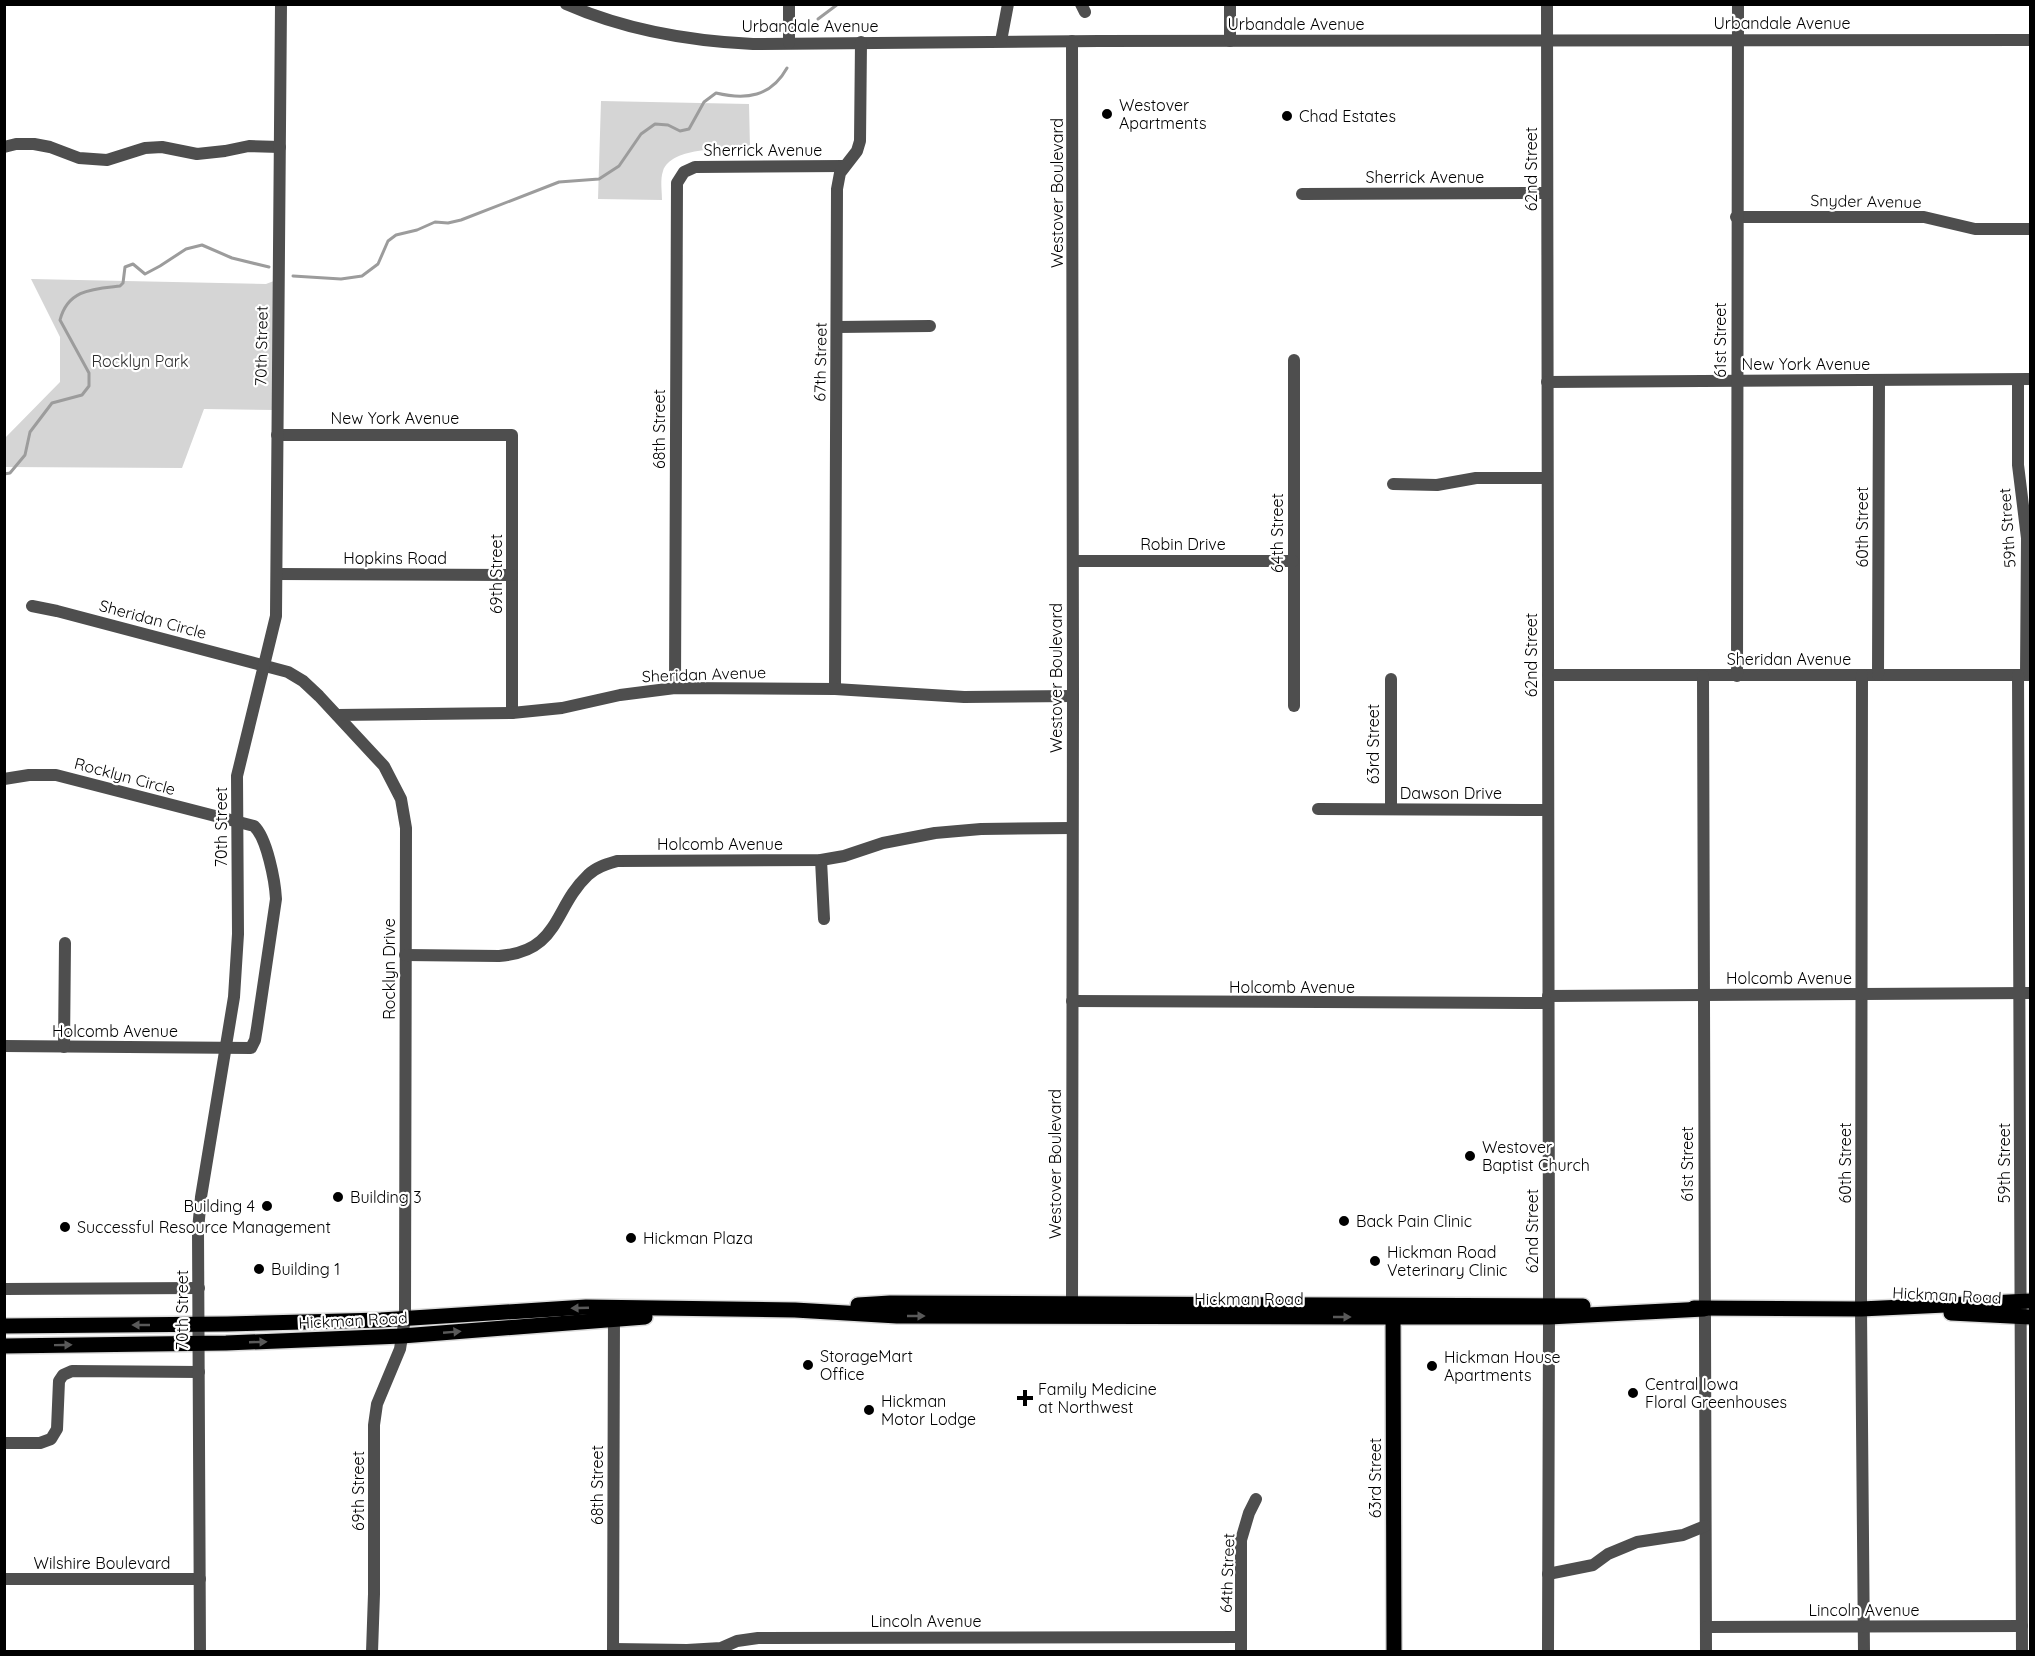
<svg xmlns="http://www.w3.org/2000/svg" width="2035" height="1656" font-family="Quicksand,sans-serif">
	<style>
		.green { fill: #d5d5d5 }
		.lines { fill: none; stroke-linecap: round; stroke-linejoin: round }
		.stream { stroke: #9c9c9c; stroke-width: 3 }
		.major-casing { stroke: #dbdbdb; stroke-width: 18 }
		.minor { stroke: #4e4e4e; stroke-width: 12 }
		.major { stroke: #000; stroke-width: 15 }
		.oneway { fill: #595959 }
		.poi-dot { fill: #000; stroke: #fff; stroke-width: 2 }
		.labels { text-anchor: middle; stroke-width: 4.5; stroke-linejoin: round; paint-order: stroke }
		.street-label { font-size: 16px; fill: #000; stroke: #fff }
		.poi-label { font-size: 16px; fill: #000; stroke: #fff; text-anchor: start }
		.park-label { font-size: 16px; fill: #2c2c2c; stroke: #fff }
	</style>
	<rect width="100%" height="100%" fill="#fff"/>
	<g class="green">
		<path d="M601 101 749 104 750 148C728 149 671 146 663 171 660 179 662 191 662 200L598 199Z"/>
		<path d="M31 279 266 284 279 279 277 410 204 409 182 468 5 467 4 439 60 382V337Z"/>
	</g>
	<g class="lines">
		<g class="stream">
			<path d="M818 19 838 4"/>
			<path d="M293 276 341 279 362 276 378 264 388 241 396 235 417 230 435 222 448 223 461 220 559 182 599 179 619 166 641 134 655 124 668 125 680 131 689 129 704 102 716 93C746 100 771 97 787 68"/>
			<path d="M4 474 10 473 25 455 30 432 52 403 82 395 89 386V373L60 320C68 289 93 289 120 286L123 283 125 267 133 264 145 274 160 266 186 249 202 245 232 258 269 267"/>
		</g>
		<defs>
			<g id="major">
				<path d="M858 1305 890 1303 1583 1306"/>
				<path d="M1694 1308 1861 1309 2030 1301"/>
				<path d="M1393 1310 1394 1652"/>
				<path d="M1951 1313 2030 1317"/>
				<path d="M4 1326 227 1324 381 1320 586 1307 795 1310 897 1316 1367 1317H1549L1704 1309"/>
				<path d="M4 1346 226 1343 402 1336 645 1317"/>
			</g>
		</defs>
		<use href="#major" class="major-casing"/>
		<g class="minor">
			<path d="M566 4C625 30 689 41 753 44L1099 41 2030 40"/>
			<path d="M1081 4 1085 12"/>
			<path d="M1547 4 1549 1305"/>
			<path d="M1001 41 1008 4"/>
			<path d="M1230 41V4"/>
			<path d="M789 43V4"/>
			<path d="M4 147 16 144H34L50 147 79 158 107 160 145 148 162 147 197 154 225 151 249 146 280 147"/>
			<path d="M1302 194 1547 193"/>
			<path d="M1736 217H1924L1975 229H2030"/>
			<path d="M837 327 930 326"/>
			<path d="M1294 360V706"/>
			<path d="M2018 380V465L2027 538 2026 675"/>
			<path d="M1547 382 2030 379"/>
			<path d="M277 435H512V713"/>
			<path d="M1393 484 1437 485 1476 478H1547"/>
			<path d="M1073 561H1293"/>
			<path d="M277 574 512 575"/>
			<path d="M32 606 57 611 288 672 303 681 319 696 384 766 401 799 406 828 405 1318 400 1349 377 1404 374 1425V1594L372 1652"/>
			<path d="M1548 675H2030"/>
			<path d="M1862 675 1861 1309 1864 1652"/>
			<path d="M1878 675 1879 380"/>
			<path d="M2018 675 2022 1652"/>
			<path d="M1703 676 1706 1652"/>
			<path d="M1737 676 1738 4"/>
			<path d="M1391 679V809"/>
			<path d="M675 688 677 183 684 172 695 167 844 166"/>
			<path d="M835 689 837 189 840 173 857 151 860 141 861 42"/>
			<path d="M337 715 512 713 562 708 620 695 675 688 835 689 964 697 1073 696"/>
			<path d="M4 779 29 775H56L254 826C267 838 275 881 276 899L257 1028 255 1040 251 1048 4 1046"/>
			<path d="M1318 809 1548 810"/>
			<path d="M821 860 824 919"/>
			<path d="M405 955 499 956C560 952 553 908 588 875 596 867 607 864 617 861L821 860 844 856 883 843 935 833 981 829 1072 828"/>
			<path d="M1548 996 2030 993"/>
			<path d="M1072 1001 1548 1003"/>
			<path d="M64 1047 65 943"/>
			<path d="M4 1289 199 1288"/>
			<path d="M1072 1312 1073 696 1072 41"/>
			<path d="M4 1443H40L51 1439 57 1429 59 1381 63 1375 72 1371 199 1372"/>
			<path d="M1548 1574 1593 1565 1608 1554 1637 1542 1683 1535 1705 1526"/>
			<path d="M4 1579H200"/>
			<path d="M1706 1627 2022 1626"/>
			<path d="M613 1649 687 1650 721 1648 737 1641 758 1638 1241 1637"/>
			<path d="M200 1652 198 1230 201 1197 234 997 238 934 237 776 276 616 281 4"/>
			<path d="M613 1652 614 1312"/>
			<path d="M1241 1652V1540L1249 1513 1256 1499"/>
			<path d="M1548 1652 1549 1317"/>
		</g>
		<use href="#major" class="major"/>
	</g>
	<defs><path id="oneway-solid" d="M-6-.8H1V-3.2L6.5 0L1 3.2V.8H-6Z" transform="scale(1.5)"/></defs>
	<g class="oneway">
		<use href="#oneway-solid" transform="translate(580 1308) rotate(178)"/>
		<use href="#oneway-solid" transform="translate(916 1316)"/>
		<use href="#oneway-solid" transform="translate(1342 1317)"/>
		<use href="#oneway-solid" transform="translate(141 1325) rotate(180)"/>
		<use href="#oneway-solid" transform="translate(452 1332) rotate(-5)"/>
		<use href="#oneway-solid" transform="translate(258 1342) rotate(-2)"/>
		<use href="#oneway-solid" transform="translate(63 1345) rotate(-1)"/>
	</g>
	<g class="poi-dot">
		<circle cx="1107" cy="114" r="6"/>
		<circle cx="1287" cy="116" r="6"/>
		<circle cx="1470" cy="1156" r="6"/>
		<circle cx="338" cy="1197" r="6"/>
		<circle cx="267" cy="1206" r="6"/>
		<circle cx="1344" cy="1221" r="6"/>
		<circle cx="65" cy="1227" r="6"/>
		<circle cx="631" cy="1238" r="6"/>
		<circle cx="1375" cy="1261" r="6"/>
		<circle cx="259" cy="1269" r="6"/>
		<circle cx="808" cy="1365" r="6"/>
		<circle cx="1432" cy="1366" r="6"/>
		<circle cx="1633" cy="1393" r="6"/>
		<path d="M1022 1389h6v6h6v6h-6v6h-6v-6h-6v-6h6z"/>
		<circle cx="869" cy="1410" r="6"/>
	</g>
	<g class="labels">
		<g class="street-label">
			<text x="1782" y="29">Urbandale Avenue</text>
			<text x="1296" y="30">Urbandale Avenue</text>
			<text x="810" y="32">Urbandale Avenue</text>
			<text x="763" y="156">Sherrick Avenue</text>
			<text transform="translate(1531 169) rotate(-90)" y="6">62nd Street</text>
			<text x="1425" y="183">Sherrick Avenue</text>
			<text transform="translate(1057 193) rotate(-90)" y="6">Westover Boulevard</text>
			<text transform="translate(1866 201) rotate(1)" y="6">Snyder Avenue</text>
			<text transform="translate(1720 340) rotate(-90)" y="6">61st Street</text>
			<text transform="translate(261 346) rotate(-89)" y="6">70th Street</text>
			<text transform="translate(820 362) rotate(-89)" y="6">67th Street</text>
			<text x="1806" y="370">New York Avenue</text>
			<text x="395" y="424">New York Avenue</text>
			<text transform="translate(659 429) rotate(-90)" y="6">68th Street</text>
			<text transform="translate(1862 527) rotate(-90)" y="6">60th Street</text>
			<text transform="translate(2007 528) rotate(-94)" y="6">59th Street</text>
			<text transform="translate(1277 533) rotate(-90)" y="6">64th Street</text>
			<text x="1183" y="550">Robin Drive</text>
			<text x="395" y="564">Hopkins Road</text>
			<text transform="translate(496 574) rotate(-90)" y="6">69th Street</text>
			<text transform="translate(153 619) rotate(15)" y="6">Sheridan Circle</text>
			<text transform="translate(1531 655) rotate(-90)" y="6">62nd Street</text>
			<text x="1789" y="665">Sheridan Avenue</text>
			<text transform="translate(704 674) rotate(-2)" y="6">Sheridan Avenue</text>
			<text transform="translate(1056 678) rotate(-90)" y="6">Westover Boulevard</text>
			<text transform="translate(1373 744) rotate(-90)" y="6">63rd Street</text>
			<text transform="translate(125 776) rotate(15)" y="6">Rocklyn Circle</text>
			<text x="1451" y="799">Dawson Drive</text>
			<text transform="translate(221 827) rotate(-90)" y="6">70th Street</text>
			<text x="720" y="850">Holcomb Avenue</text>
			<text transform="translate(389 969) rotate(-90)" y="6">Rocklyn Drive</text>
			<text x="1789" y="984">Holcomb Avenue</text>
			<text x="1292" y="993">Holcomb Avenue</text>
			<text x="115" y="1037">Holcomb Avenue</text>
			<text transform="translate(1845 1163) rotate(-90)" y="6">60th Street</text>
			<text transform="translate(2004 1163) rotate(-90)" y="6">59th Street</text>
			<text transform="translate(1055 1164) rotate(-90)" y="6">Westover Boulevard</text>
			<text transform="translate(1687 1164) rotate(-90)" y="6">61st Street</text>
			<text transform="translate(1532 1231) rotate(-90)" y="6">62nd Street</text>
			<text transform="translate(1947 1295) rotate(3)" y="6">Hickman Road</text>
			<text x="1249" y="1305">Hickman Road</text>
			<text transform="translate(182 1310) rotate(-90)" y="6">70th Street</text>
			<text transform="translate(353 1320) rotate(-3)" y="6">Hickman Road</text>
			<text transform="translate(1375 1478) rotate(-90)" y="6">63rd Street</text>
			<text transform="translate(597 1485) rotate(-90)" y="6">68th Street</text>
			<text transform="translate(358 1491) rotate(-90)" y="6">69th Street</text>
			<text x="102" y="1569">Wilshire Boulevard</text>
			<text transform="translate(1227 1573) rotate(-88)" y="6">64th Street</text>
			<text x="1864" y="1616">Lincoln Avenue</text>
			<text x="926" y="1627">Lincoln Avenue</text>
		</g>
		<g class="poi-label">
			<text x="1119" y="111">Westover<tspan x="1119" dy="18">Apartments</tspan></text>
			<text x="1299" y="122">Chad Estates</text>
			<text x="1482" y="1153">Westover<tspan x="1482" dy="18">Baptist Church</tspan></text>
			<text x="350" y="1203">Building 3</text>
			<text x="255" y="1212" text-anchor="end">Building 4</text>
			<text x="1356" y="1227">Back Pain Clinic</text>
			<text x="77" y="1233">Successful Resource Management</text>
			<text x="643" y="1244">Hickman Plaza</text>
			<text x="1387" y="1258">Hickman Road<tspan x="1387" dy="18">Veterinary Clinic</tspan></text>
			<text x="271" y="1275">Building 1</text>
			<text x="820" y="1362">StorageMart<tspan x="820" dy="18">Office</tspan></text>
			<text x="1444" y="1363">Hickman House<tspan x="1444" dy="18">Apartments</tspan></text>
			<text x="1645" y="1390">Central Iowa<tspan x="1645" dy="18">Floral Greenhouses</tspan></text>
			<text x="1038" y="1395">Family Medicine<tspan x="1038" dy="18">at Northwest</tspan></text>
			<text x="881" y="1407">Hickman<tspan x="881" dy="18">Motor Lodge</tspan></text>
		</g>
		<g class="park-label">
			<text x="140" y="367">Rocklyn Park</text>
		</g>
	</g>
	<rect width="2035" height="1656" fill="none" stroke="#000000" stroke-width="12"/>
</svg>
